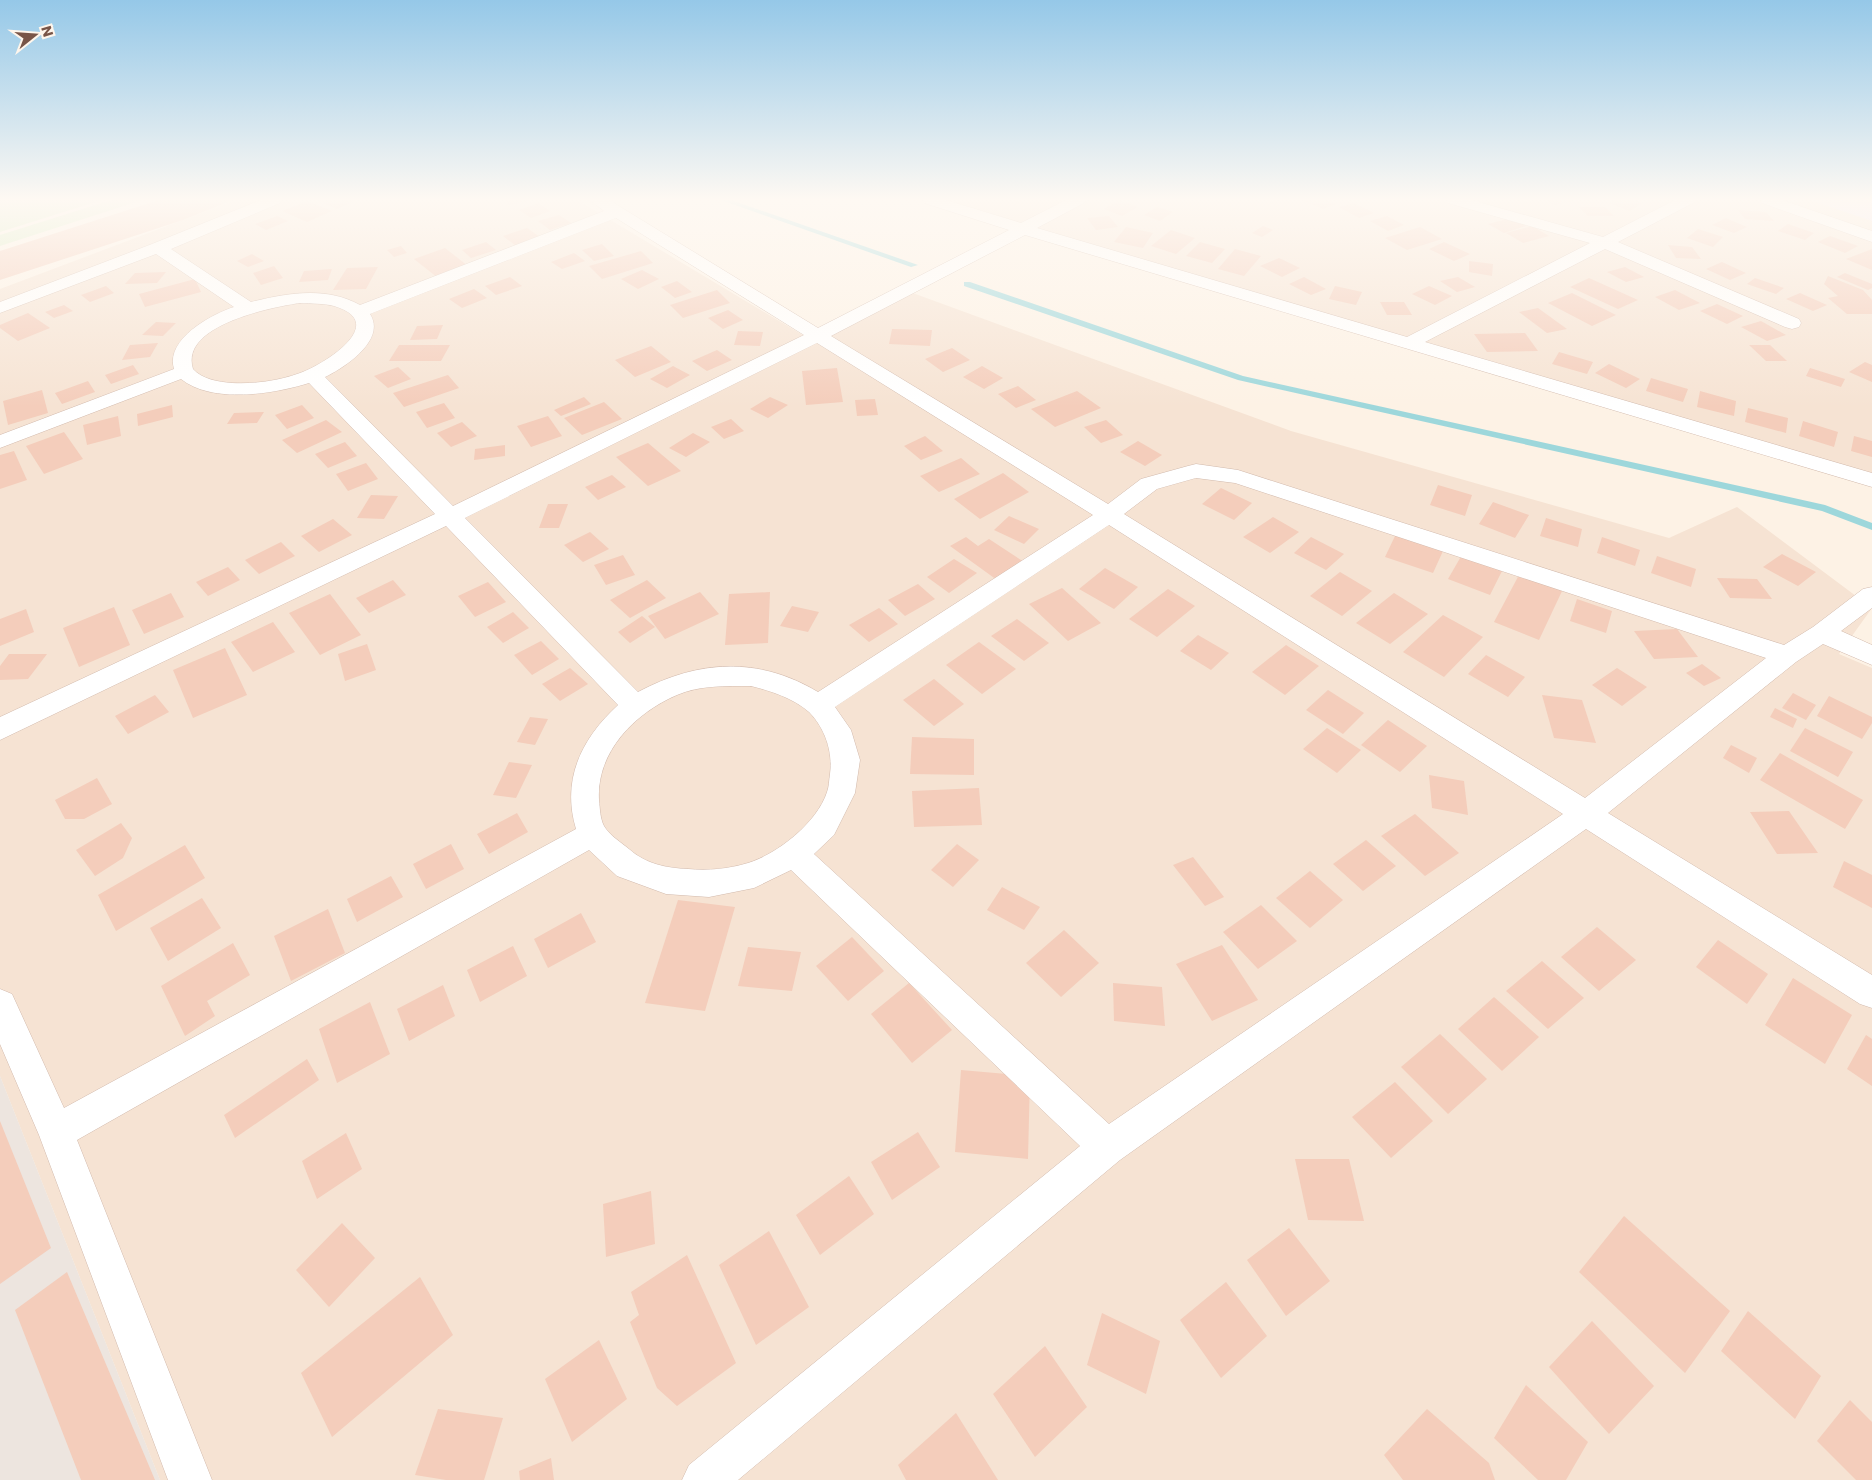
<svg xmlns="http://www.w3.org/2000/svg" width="1872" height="1480" font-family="Poppins,sans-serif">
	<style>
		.residential { fill: #f6e3d3 }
		.industrial { fill: #ede5df }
		.education { fill: #efe1fa }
		.green { fill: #d7ecc2 }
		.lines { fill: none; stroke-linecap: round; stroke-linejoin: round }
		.stream { fill: #9dd7db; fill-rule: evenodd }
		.building { fill: #f4cdbb }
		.minor-casing { stroke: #d2baad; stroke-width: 1 }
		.minor { fill: #fff; fill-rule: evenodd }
	</style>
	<rect width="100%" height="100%" fill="#fdf2e5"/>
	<g class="residential">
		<path d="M236 200H577L811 340 910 292 1291 431 1669 538 1737 507 1872 608 1839 654 1872 668V1480H160L0 1076V289Z"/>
		<path d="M936 200H1872V486Z"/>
	</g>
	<path class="industrial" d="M0 1076 160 1480H0Z"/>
	<path class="education" d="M1810 200H1872V221Z"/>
	<g class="green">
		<path d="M0 200H102L0 232Z"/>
		<path d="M111 200H142L0 246V235Z"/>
	</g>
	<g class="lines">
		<g class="stream">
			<path d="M721 200H731L918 265 911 267Z"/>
			<path d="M964 282H970L1243 376 1825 505 1872 523V530L1822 511 1238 380 964 286Z"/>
		</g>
	</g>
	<g class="building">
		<path d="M159 200H233L183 220 0 280V251Z"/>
		<path d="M316 200H357L337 209Z"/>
		<path d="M506 200H529V201L509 205Z"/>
		<path d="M1119 200 1138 207 1122 216 1104 209Z"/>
		<path d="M1301 200H1326L1336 204 1323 209Z"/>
		<path d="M1546 200H1573V201L1555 205Z"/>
		<path d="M1615 200H1633L1642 203 1630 211 1609 203Z"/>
		<path d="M307 201 332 211 307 222 282 211Z"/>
		<path d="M538 203 550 211 531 218 519 210Z"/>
		<path d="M1354 203 1374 213 1359 218 1339 207Z"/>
		<path d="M1157 207 1173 212 1160 221 1144 215Z"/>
		<path d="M1579 207H1605L1614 216H1588Z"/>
		<path d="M1738 210 1766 212 1774 221 1745 219Z"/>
		<path d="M559 215 571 223 550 230 538 221Z"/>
		<path d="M277 216 288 221 266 230 255 224Z"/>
		<path d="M1109 216 1118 227 1096 230 1087 218Z"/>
		<path d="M1387 216 1404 225 1388 231 1370 221Z"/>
		<path d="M1511 218 1526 226 1504 233 1488 224Z"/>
		<path d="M1726 218 1747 227 1734 233 1712 225Z"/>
		<path d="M1788 224 1814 233 1805 240 1778 231Z"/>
		<path d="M1263 226 1273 230 1262 237 1252 233Z"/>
		<path d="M1532 226 1549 236 1523 243 1506 233Z"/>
		<path d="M1126 227 1153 233 1143 248 1114 242Z"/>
		<path d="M1420 227 1442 239 1407 250 1385 238Z"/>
		<path d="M527 228 540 237 516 246 503 236Z"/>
		<path d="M1698 229 1723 237 1713 247 1687 238Z"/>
		<path d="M1171 230 1195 238 1176 254 1151 246Z"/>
		<path d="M1830 236 1858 246 1845 253 1818 242Z"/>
		<path d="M486 242 496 250 471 258 462 250Z"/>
		<path d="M1200 242 1225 249 1212 263 1186 256Z"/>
		<path d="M1444 242 1470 254 1454 261 1429 249Z"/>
		<path d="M602 244 614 256 594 261 582 250Z"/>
		<path d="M1668 245 1692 247 1701 259 1676 258Z"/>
		<path d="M401 246 407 253 394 257 387 250Z"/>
		<path d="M445 248 468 266 438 278 414 259Z"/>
		<path d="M1235 249 1261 256 1244 276 1218 269Z"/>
		<path d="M1872 249V270L1846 259Z"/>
		<path d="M641 251 653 263 602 279 589 266Z"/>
		<path d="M574 253 585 261 562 269 551 262Z"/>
		<path d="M252 254 264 261 248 267 237 261Z"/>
		<path d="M1279 258 1300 268 1282 277 1260 266Z"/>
		<path d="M1469 261 1493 264 1492 276 1469 272Z"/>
		<path d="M1722 262 1746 273 1730 280 1706 269Z"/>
		<path d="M274 266 283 278 261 285 253 273Z"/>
		<path d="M378 267 366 289 333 290 347 268Z"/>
		<path d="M1625 267 1644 277 1626 282 1607 272Z"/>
		<path d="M332 269 328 280 299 282 304 271Z"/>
		<path d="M642 270 659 279 638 289 621 279Z"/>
		<path d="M166 272 157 283 125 284 135 273Z"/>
		<path d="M1845 273 1872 284V288L1868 290 1837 277Z"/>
		<path d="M1828 276 1863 290 1872 300V314H1847L1828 298 1838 296 1824 284Z"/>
		<path d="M510 277 522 286 496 295 485 286Z"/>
		<path d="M1304 277 1326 289 1311 295 1289 284Z"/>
		<path d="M1458 277 1475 287 1457 292 1440 281Z"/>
		<path d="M1589 278 1638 300 1618 309 1570 287Z"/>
		<path d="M1755 278 1784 288 1776 294 1747 284Z"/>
		<path d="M195 279 201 292 145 307 139 294Z"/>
		<path d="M677 281 692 292 675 298 661 287Z"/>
		<path d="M106 286 114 293 90 302 81 295Z"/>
		<path d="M1335 286 1362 292 1356 305 1329 299Z"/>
		<path d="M1429 286 1452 296 1435 305 1412 294Z"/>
		<path d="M474 289 487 298 462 308 449 299Z"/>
		<path d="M717 290 730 303 683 318 670 305Z"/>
		<path d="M1675 290 1700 303 1679 310 1655 297Z"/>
		<path d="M1572 293 1616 315 1592 326 1548 303Z"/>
		<path d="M1800 293 1827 305 1813 311 1786 299Z"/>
		<path d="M1380 302H1404L1412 315H1387Z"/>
		<path d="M1717 304 1743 316 1727 324 1700 311Z"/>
		<path d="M64 305 73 311 54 318 45 312Z"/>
		<path d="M1538 308 1567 329 1547 333 1519 312Z"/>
		<path d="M728 310 743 320 723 329 708 318Z"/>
		<path d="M28 313 50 328 18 341 0 328V325Z"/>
		<path d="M1761 321 1786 335 1767 341 1741 327Z"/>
		<path d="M156 322 176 323 163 336 142 335Z"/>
		<path d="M443 325 437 339 410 340 417 326Z"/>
		<path d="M892 329 932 330 930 346 889 344Z"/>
		<path d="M738 331 763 332 760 346 734 345Z"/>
		<path d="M1525 333 1538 351 1487 352 1474 334Z"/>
		<path d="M158 343 150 357 122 360 130 345Z"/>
		<path d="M399 345H450L441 361H389Z"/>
		<path d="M1749 345H1770L1787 361H1766Z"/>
		<path d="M651 346 671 362 635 377 615 360Z"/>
		<path d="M952 348 970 360 943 372 925 359Z"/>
		<path d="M717 350 732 360 707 371 692 361Z"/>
		<path d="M1559 352 1593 362 1587 374 1552 364Z"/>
		<path d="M1865 362 1872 365V382L1849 372Z"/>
		<path d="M1609 364 1640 379 1626 388 1595 373Z"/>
		<path d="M133 365 139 374 111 384 105 375Z"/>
		<path d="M673 366 690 375 667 388 650 379Z"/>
		<path d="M982 366 1003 378 984 389 963 377Z"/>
		<path d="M398 367 411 379 388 388 374 376Z"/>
		<path d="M837 368 843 402 806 405 802 371Z"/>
		<path d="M1810 368 1845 379 1841 387 1806 376Z"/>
		<path d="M448 375 459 388 404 407 393 393Z"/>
		<path d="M1651 378 1688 389 1683 402 1646 391Z"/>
		<path d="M88 381 95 392 62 404 55 393Z"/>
		<path d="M1018 386 1036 400 1016 408 998 394Z"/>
		<path d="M42 390 48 413 8 425 3 401Z"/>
		<path d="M1077 391 1101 408 1055 427 1031 409Z"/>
		<path d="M1700 391 1736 401 1734 416 1697 407Z"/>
		<path d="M584 397 591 404 561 416 554 410Z"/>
		<path d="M770 397 788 405 768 418 750 409Z"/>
		<path d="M875 399 878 415 857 416 855 400Z"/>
		<path d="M604 402 622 419 582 435 564 418Z"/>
		<path d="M444 403 455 418 427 428 416 412Z"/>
		<path d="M172 405 173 417 138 426 137 414Z"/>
		<path d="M302 405 314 418 287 429 275 415Z"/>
		<path d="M1748 408 1788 418 1786 433 1745 422Z"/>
		<path d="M264 412 257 423 227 424 234 413Z"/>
		<path d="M118 416 121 436 87 445 83 425Z"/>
		<path d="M548 416 562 436 531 447 517 426Z"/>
		<path d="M731 419 744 431 724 439 711 427Z"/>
		<path d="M326 420 342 432 297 453 282 440Z"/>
		<path d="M1106 420 1123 435 1101 443 1084 427Z"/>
		<path d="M1803 421 1838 432 1834 447 1799 436Z"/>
		<path d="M462 422 477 436 451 447 437 433Z"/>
		<path d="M64 432 83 459 44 474 26 446Z"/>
		<path d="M693 433 710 442 686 457 669 448Z"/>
		<path d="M925 436 943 451 921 460 904 446Z"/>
		<path d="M1854 436 1872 441V457L1851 451Z"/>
		<path d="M1138 441 1162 455 1145 466 1120 452Z"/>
		<path d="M345 442 357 456 328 468 315 454Z"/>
		<path d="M648 443 681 471 648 486 616 457Z"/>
		<path d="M505 445V456L474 460 475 449Z"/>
		<path d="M14 451 27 480 0 489V455Z"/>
		<path d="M961 458 980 474 939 492 920 476Z"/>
		<path d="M366 463 378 479 348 491 336 474Z"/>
		<path d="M1003 473 1029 492 980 519 954 499Z"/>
		<path d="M612 475 626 487 598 500 585 487Z"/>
		<path d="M1438 485 1472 495 1465 516 1430 505Z"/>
		<path d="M1221 488 1252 503 1234 520 1202 504Z"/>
		<path d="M371 495 398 496 384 519 357 518Z"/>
		<path d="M1493 502 1529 515 1515 538 1479 524Z"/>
		<path d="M548 504H568L559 528H539Z"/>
		<path d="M1009 516 1039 529 1024 544 994 530Z"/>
		<path d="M1273 517 1299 532 1270 553 1243 537Z"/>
		<path d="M1546 518 1582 529 1578 547 1540 536Z"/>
		<path d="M333 519 352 535 319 552 301 536Z"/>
		<path d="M590 532 609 549 583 562 564 545Z"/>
		<path d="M1396 534 1443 551 1433 573 1385 557Z"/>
		<path d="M966 537 978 546 989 539 1024 562 997 580 950 546Z"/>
		<path d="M1311 537 1344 554 1326 570 1294 553Z"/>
		<path d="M1602 537 1640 550 1635 566 1597 553Z"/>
		<path d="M281 542 295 556 259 574 245 560Z"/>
		<path d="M1463 553 1503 569 1490 595 1448 579Z"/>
		<path d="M1782 554 1816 572 1798 586 1763 567Z"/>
		<path d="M623 555 635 575 606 585 594 565Z"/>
		<path d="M1657 556 1696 569 1691 587 1651 573Z"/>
		<path d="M954 559 977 573 949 593 927 577Z"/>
		<path d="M228 567 240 580 208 596 196 582Z"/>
		<path d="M1105 568 1138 587 1114 609 1079 589Z"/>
		<path d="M1340 572 1372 591 1342 616 1310 596Z"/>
		<path d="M1520 573 1563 589 1539 640 1494 622Z"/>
		<path d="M1717 578 1757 579 1772 599 1730 598Z"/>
		<path d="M393 580 406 595 369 613 356 598Z"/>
		<path d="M647 580 666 598 630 618 610 600Z"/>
		<path d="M488 582 506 602 475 617 458 596Z"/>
		<path d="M918 584 935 599 905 616 888 600Z"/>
		<path d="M1062 588 1101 623 1068 641 1029 604Z"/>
		<path d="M1168 589 1195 606 1157 637 1129 619Z"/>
		<path d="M700 592 719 614 665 639 648 616Z"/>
		<path d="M770 592 768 643 725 645 729 594Z"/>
		<path d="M171 593 184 617 144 634 132 610Z"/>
		<path d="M1394 593 1428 614 1390 644 1356 623Z"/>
		<path d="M330 594 361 635 320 655 289 613Z"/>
		<path d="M1577 599 1612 611 1606 633 1570 621Z"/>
		<path d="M792 606 819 612 808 632 780 626Z"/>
		<path d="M114 607 130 645 79 667 63 628Z"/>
		<path d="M879 608 898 624 869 642 849 625Z"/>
		<path d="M26 609 34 632 0 646V619Z"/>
		<path d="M513 612 529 628 503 643 487 627Z"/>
		<path d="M1443 615 1483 637 1444 677 1403 652Z"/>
		<path d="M642 616 655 627 630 643 618 632Z"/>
		<path d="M1017 619 1049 643 1024 661 991 636Z"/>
		<path d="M273 622 295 652 253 672 231 642Z"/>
		<path d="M1677 629 1698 657 1654 659 1634 631Z"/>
		<path d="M1198 635 1229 653 1211 670 1180 651Z"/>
		<path d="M541 641 559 659 532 675 514 655Z"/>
		<path d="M979 642 1016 669 982 694 946 665Z"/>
		<path d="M367 644 376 670 345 681 338 654Z"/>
		<path d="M1286 645 1319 666 1285 695 1252 672Z"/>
		<path d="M225 648 247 695 193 718 173 670Z"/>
		<path d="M9 654H47L28 679 0 680V666Z"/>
		<path d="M1486 655 1525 677 1508 697 1468 674Z"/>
		<path d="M1702 664 1721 678 1704 686 1686 673Z"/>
		<path d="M570 668 588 684 560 701 542 684Z"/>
		<path d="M1617 668 1647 687 1622 706 1592 685Z"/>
		<path d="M934 679 964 704 934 726 903 700Z"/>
		<path d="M1328 690 1364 713 1343 734 1306 710Z"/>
		<path d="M1793 693 1816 705 1806 720 1782 708Z"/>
		<path d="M155 695 169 712 128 734 115 716Z"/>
		<path d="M1542 695 1582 700 1596 743 1554 738Z"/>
		<path d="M1829 696 1872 717V723L1862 739 1817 716Z"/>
		<path d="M1775 708 1797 719 1793 728 1770 717Z"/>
		<path d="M530 717 548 719 535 745 517 742Z"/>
		<path d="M1388 720 1427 746 1400 772 1361 745Z"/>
		<path d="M1327 728 1361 750 1337 773 1303 749Z"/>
		<path d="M1805 728 1853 752 1838 777 1790 751Z"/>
		<path d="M912 737 974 739V775L910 774Z"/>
		<path d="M1731 745 1757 758 1749 773 1723 758Z"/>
		<path d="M1780 753 1863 800 1845 829 1760 780Z"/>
		<path d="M509 762 532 765 516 798 493 795Z"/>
		<path d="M1429 775 1464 781 1468 815 1432 808Z"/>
		<path d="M97 778 112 804 84 819H65L55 800Z"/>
		<path d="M979 788 982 825 914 827 912 791Z"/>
		<path d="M1789 811 1818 853 1777 854 1750 812Z"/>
		<path d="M517 813 528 832 489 854 477 834Z"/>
		<path d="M1415 814 1459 853 1425 876 1381 836Z"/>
		<path d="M121 823 132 838 123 858 95 876 76 850Z"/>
		<path d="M1366 840 1396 866 1363 891 1333 864Z"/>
		<path d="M451 844 464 869 426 889 413 864Z"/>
		<path d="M957 844 979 860 953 887 931 870Z"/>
		<path d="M185 845 205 878 116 931 98 895Z"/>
		<path d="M1193 857 1224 897 1205 906 1173 865Z"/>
		<path d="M1844 861 1872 875V908L1833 887Z"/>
		<path d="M1310 871 1343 900 1310 928 1276 898Z"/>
		<path d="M391 876 403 897 357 922 347 899Z"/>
		<path d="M1002 887 1040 907 1024 930 987 910Z"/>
		<path d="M202 898 221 928 168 961 150 928Z"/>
		<path d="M678 900 735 907 705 1011 645 1003Z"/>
		<path d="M1261 905 1297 941 1258 969 1223 932Z"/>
		<path d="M328 909 345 953 291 981 274 936Z"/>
		<path d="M581 913 596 942 548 968 534 939Z"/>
		<path d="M1597 927 1636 960 1599 991 1561 957Z"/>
		<path d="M1064 930 1099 963 1061 997 1026 963Z"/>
		<path d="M852 937 884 971 848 1001 816 966Z"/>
		<path d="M1718 940 1768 974 1747 1004 1696 967Z"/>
		<path d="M233 943 250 975 207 1001 215 1016 185 1036 161 986Z"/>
		<path d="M1222 945 1258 1000 1212 1021 1176 964Z"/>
		<path d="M513 946 527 976 480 1002 467 970Z"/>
		<path d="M748 947 801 952 792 991 738 986Z"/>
		<path d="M1542 961 1584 998 1548 1029 1506 991Z"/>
		<path d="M1793 978 1852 1015 1825 1064 1765 1025Z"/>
		<path d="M909 983 952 1030 912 1063 871 1014Z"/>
		<path d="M1113 983 1162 987 1165 1026 1114 1021Z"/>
		<path d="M443 985 455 1016 409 1041 397 1009Z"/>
		<path d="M1494 997 1539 1037 1502 1071 1458 1029Z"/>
		<path d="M370 1002 390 1054 337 1083 319 1029Z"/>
		<path d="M1440 1034 1487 1079 1448 1114 1401 1067Z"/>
		<path d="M1866 1035 1872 1039V1086L1847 1069Z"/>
		<path d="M307 1059 319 1080 235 1138 224 1115Z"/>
		<path d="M961 1070 1030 1076 1028 1159 955 1152Z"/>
		<path d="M1395 1082 1433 1121 1391 1158 1352 1117Z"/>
		<path d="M0 1121 51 1248 0 1284Z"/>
		<path d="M918 1132 940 1167 892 1200 871 1162Z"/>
		<path d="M346 1133 362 1169 317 1199 302 1161Z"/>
		<path d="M1295 1159H1349L1364 1221 1308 1220Z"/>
		<path d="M849 1176 874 1214 820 1255 796 1215Z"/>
		<path d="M651 1191 655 1244 606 1257 603 1204Z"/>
		<path d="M1624 1216 1730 1311 1685 1373 1579 1272Z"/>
		<path d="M342 1223 375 1258 329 1307 296 1270Z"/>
		<path d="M1289 1228 1330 1281 1286 1316 1247 1260Z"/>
		<path d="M769 1231 809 1307 756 1345 719 1265Z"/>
		<path d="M687 1255 736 1363 677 1406 657 1388 630 1322 639 1315 631 1292Z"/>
		<path d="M67 1272 155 1480H81L15 1310Z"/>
		<path d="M420 1277 453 1335 332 1437 301 1373Z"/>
		<path d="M1226 1282 1267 1336 1221 1378 1180 1320Z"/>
		<path d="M1748 1311 1821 1376 1795 1419 1721 1351Z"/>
		<path d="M1102 1313 1160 1341 1146 1394 1087 1365Z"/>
		<path d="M1592 1321 1654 1386 1609 1434 1549 1367Z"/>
		<path d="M599 1340 627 1399 572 1442 545 1379Z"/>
		<path d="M1045 1346 1087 1407 1035 1457 993 1394Z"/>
		<path d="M1526 1385 1588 1442 1566 1480H1538L1494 1438Z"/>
		<path d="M1850 1400 1872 1422V1480H1856L1817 1441Z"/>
		<path d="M438 1409 503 1418 484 1480H446L415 1475Z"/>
		<path d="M1427 1409 1489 1463 1495 1480H1403L1384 1455Z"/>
		<path d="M956 1413 998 1480H906L898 1465Z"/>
		<path d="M551 1458 554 1480H520L519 1471Z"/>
	</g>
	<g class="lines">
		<defs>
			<g id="minor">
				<path d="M261 200H282L280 203 171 249 251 302C287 293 326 286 360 305L604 211 590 200H609L818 328 1009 230 924 203 922 200H946L1021 223 1066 200H1086L1084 203 1037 228 1407 337 1590 243 1448 203 1446 200H1471L1603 237 1675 200H1695L1693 203 1618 242 1799 319 1801 323 1799 327 1792 329 1785 327 1605 249 1425 342 1872 473V487L1025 235 831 336 1108 504 1141 479 1188 466 1196 464 1238 470 1784 645 1813 627 1863 589 1872 587V608L1841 631 1872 645V665L1823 644 1796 662 1608 813 1872 975V1008L1860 1004 1586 829 1120 1160 738 1480H682L689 1465 1080 1146 791 870 754 888 709 897 666 894 617 876 589 850 77 1140 212 1480H168L39 1135 0 1044V989L12 994 64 1108 576 829C561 779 582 738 618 705L446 526 0 740V717L435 514 309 383C274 394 212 404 181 379L0 448V435L174 369C165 339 212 314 234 307L156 254 0 313V302L152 244ZM616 218 804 335 453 506 325 377C344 368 387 340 370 314ZM300 303C311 304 324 303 334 306 391 323 323 365 300 373 278 381 255 384 232 383 218 382 202 379 193 369 179 325 273 307 300 303ZM817 343 1093 515 818 692C758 656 698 660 638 692L465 518ZM1196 478 1235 483 1766 658 1585 798 1124 514 1157 489ZM1109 525 1563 814 1109 1124 814 854 834 835 855 793 860 760 851 730 835 707ZM751 686C771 691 793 698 809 712 825 728 833 752 830 774 829 780 829 787 827 792 817 823 777 854 748 863 728 869 708 871 688 869 666 868 646 864 629 849 622 843 609 835 604 826 600 818 600 809 599 800 596 752 635 713 677 695 700 685 726 686 751 686Z"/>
				<path d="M1760 200H1782L1872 231V242L1762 203Z"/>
			</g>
		</defs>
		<use href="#minor" class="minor-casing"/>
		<use href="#minor" class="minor"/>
	</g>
	<linearGradient id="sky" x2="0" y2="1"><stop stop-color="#95c8e8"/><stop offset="0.49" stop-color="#fef9f3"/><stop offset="1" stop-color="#fef9f3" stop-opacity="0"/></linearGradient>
	<rect width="1872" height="407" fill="url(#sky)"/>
	<g transform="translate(35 35) rotate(73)" stroke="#fff6ec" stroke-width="4" paint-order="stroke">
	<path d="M0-4L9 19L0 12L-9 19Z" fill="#785548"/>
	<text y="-8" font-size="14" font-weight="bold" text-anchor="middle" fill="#785548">N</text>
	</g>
</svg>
